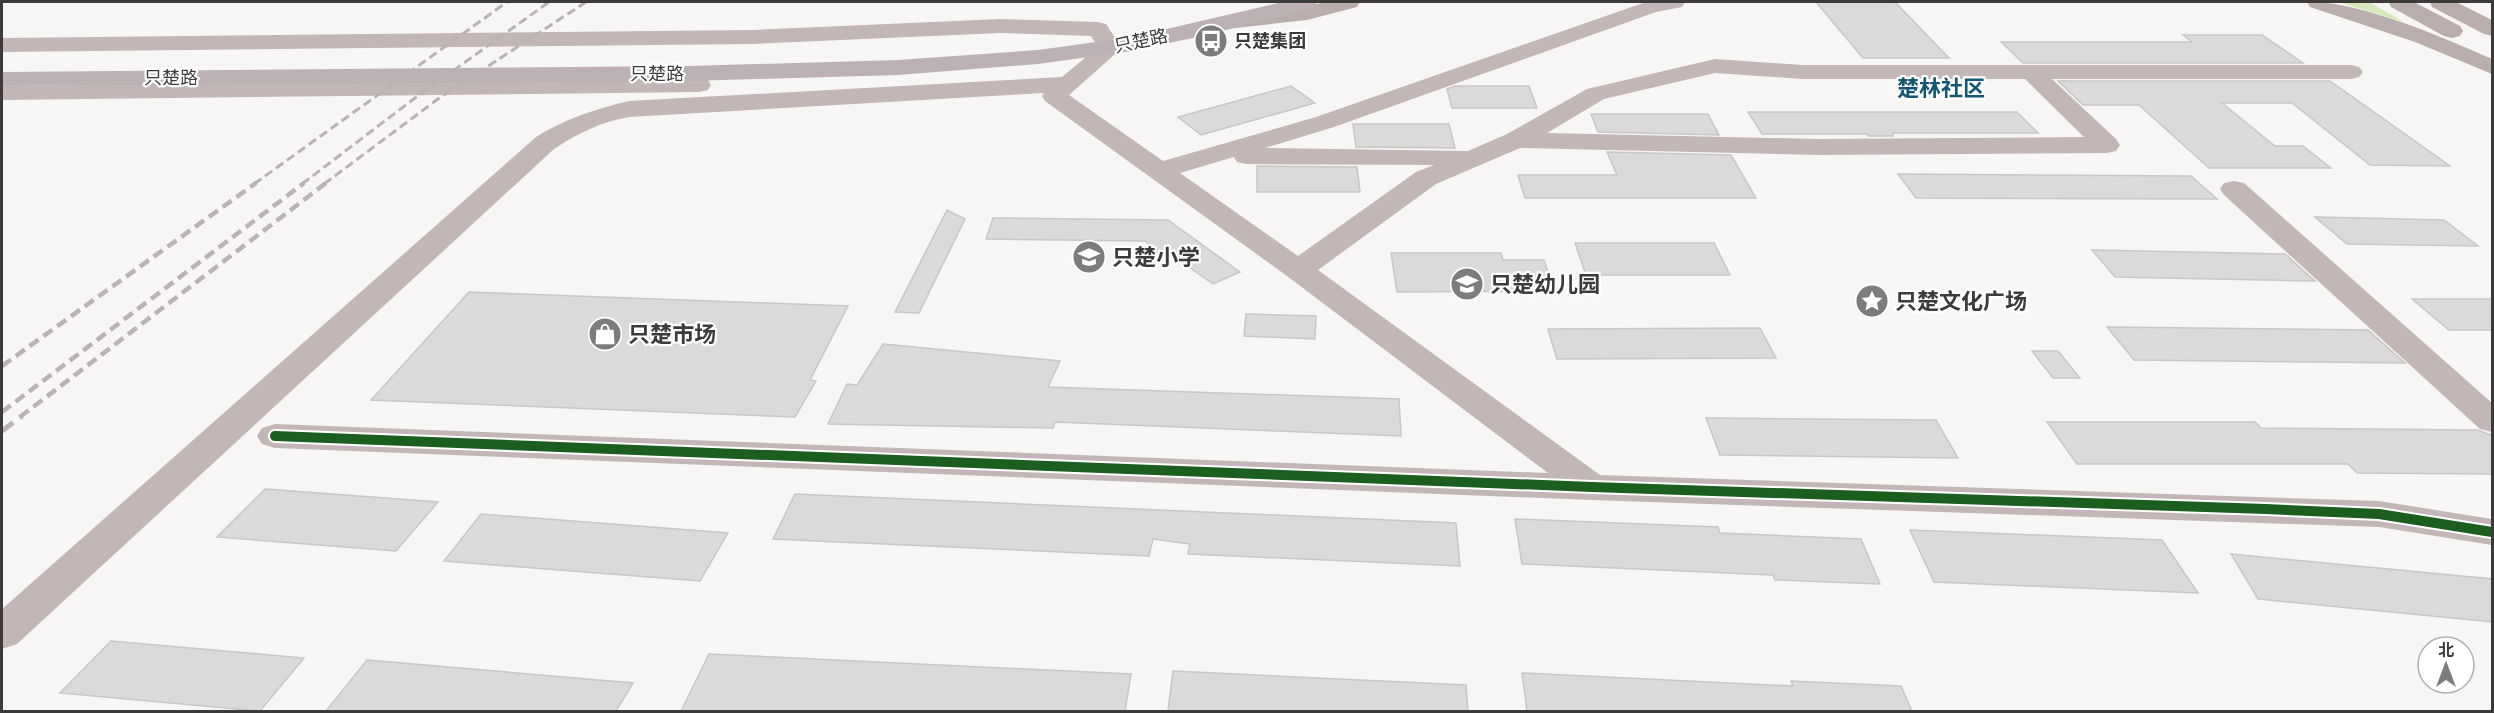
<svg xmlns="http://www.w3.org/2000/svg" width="2494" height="713" font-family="'Alegreya Sans','Noto Sans SC',sans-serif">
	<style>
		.green { fill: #d7e9b9 }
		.building { fill: #dbdad8; stroke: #c8c7c6; stroke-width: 1.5 }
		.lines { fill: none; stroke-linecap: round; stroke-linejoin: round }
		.minor { fill: #c2b6b7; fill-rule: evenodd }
		.major { fill: #baaead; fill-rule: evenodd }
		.highway { fill: #bdb2b3; fill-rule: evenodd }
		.rail-far2 { stroke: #b9b3b3; stroke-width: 3; stroke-dasharray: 9 4.5; stroke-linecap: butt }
		.rail-far1 { stroke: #b9b3b3; stroke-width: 4.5; stroke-dasharray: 11 6; stroke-linecap: butt }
		.rail { stroke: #b9b3b3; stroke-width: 5; stroke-dasharray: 14 8; stroke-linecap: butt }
		.cycleway-casing { stroke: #fff; stroke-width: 14 }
		.cycleway { stroke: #1b5e20; stroke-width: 10 }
		.labels { text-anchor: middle; stroke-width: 4.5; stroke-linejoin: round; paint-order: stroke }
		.far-street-label { font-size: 18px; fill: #3c3a3a; stroke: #fff }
		.far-poi-label { font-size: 18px; font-weight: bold; fill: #3c3a3a; stroke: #fff; text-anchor: start }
		.far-quarter-label { font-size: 22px; font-weight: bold; fill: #155674; stroke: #fff }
		.poi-label { font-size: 22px; font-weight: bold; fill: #3c3a3a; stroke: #fff; text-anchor: start }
	</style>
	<rect width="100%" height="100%" fill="#f8f6f4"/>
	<path class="green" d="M2338 2H2369L2404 22Z"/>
	<g class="building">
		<path d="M1816 2H1895L1949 58H1863Z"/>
		<path d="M2183 35H2262L2303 63H2023L2001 42H2192Z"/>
		<path d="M2058 81H2330L2450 166 2370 165 2292 103H2222L2275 146H2303L2331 168H2209L2139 105H2083Z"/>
		<path d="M1291 86 1315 103 1201 135 1178 117Z"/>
		<path d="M1455 86H1529L1537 108H1452L1447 89Z"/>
		<path d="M1748 112H2017L2038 133H1893V136H1869L1867 134H1762Z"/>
		<path d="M1591 114H1708L1719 135 1598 132Z"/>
		<path d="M1353 124H1449L1455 148 1356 147Z"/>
		<path d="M1607 152 1731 155 1756 198H1525L1518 175H1617Z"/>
		<path d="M1257 166 1357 167 1360 192H1257Z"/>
		<path d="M1898 174 2191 176 2217 199 1916 198Z"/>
		<path d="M947 210 965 219 919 313 895 312Z"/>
		<path d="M2315 217 2444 220 2478 246 2347 244Z"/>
		<path d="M993 218 1168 220 1240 272 1213 284 1170 254 1163 257 1145 241 986 239Z"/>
		<path d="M1575 243H1714L1730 275H1586Z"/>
		<path d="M2092 250 2285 254 2315 281 2115 277Z"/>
		<path d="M1391 253H1501L1503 260H1544L1554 291 1397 292Z"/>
		<path d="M469 292 848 306 810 380 816 381 795 417 371 400Z"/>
		<path d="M2412 299H2493V330H2449Z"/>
		<path d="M1246 314 1316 316 1315 339 1244 336Z"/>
		<path d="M2107 327 2368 330 2405 363 2134 360Z"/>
		<path d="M1760 328 1776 358 1557 359 1548 329Z"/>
		<path d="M883 344 1060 361 1048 387 1399 399 1401 436 1055 422 1053 428 828 424 847 384 857 385Z"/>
		<path d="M2032 351H2058L2080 378H2053Z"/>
		<path d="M1706 418 1936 420 1958 458 1720 455Z"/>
		<path d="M2047 422H2255L2261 428 2478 430 2493 436V474L2357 473 2348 464H2077Z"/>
		<path d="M265 489 438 502 396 551 217 537Z"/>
		<path d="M795 494 1456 523 1460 566 1188 554 1190 544 1153 539 1149 556 773 539Z"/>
		<path d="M481 514 728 533 700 581 444 561Z"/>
		<path d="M1515 519 1718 527 1720 533 1861 539 1880 584 1775 580 1773 575 1522 564Z"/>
		<path d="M1910 530 2162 540 2198 593 1934 582Z"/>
		<path d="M2231 554 2493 579V622L2258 599Z"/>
		<path d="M111 641 304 658 260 711 60 693Z"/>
		<path d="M709 654 1131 674 1125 711H681Z"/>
		<path d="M367 660 633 683 616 711H326Z"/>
		<path d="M1173 671 1466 685 1468 711H1168Z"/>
		<path d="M1522 673 1793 686 1791 681 1901 686 1912 711H1527Z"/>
	</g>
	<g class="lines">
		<g class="minor">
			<path d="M1646 2H1685L1682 7 1656 12 1334 127 1265 148 1468 151 1507 134 1587 89 1715 59 1802 65H2351L2359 67 2363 72 2359 77 2351 79H2052L2116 139 2120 145 2116 151 2107 153 1819 155 1520 148 1436 184 1318 270 1600 475 2379 501 2492 519V545L2379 527 1592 500 275 448 262 444 257 436 262 428 275 424 1548 473 1287 276 1045 101 1042 96 1044 93 629 117C601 122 578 133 554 149L17 644 2 649V609L536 137C565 119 595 109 629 101L1062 77 1098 47 1091 36 1000 33 752 44 2 52V38L752 30 1000 19 1098 22 1106 24 1122 48 1069 95 1163 161 1316 117ZM1715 73 1802 79H2025L2084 137 1819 139 1547 133 1604 99ZM1234 157 1237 162 1246 164 1434 165 1416 172 1298 256 1180 173Z"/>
			<path d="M699 78 708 80 711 85 708 90 699 92 2 100V86Z"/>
			<path d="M2234 181 2244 183 2492 403V432L2480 429 2224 195 2220 189 2224 183Z"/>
		</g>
		<g class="major">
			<path d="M1326 2H1360L1357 7 1307 20 1235 28 1227 26 1224 21 1227 16 1235 14 1306 6Z"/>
			<path d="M2307 2C2357 0 2445 38 2492 59V74L2415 42 2310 7Z"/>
			<path d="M2389 2H2414L2460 26 2463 31 2460 36 2452 38 2444 36 2391 7Z"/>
			<path d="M2430 2H2456L2492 20V36L2484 34 2432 7Z"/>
		</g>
		<path class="highway" d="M1283 2H1317L1314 7 1207 35 1132 51 1038 64 898 75 688 81 2 86V72L688 66 898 60 1038 50 1132 37Z"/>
		<g class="rail-far2">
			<path d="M254 184 507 2"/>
			<path d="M302 184 415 98 549 2"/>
			<path d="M324 184 438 99 586 2"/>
		</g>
		<g class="rail-far1">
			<path d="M2 366 256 183"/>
			<path d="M2 412 304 183"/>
			<path d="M20 417 326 183"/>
		</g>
		<path class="rail" d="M2 431 22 416"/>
		<defs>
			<path id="cycleway" d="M275 436 1592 487 2266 509 2379 514 2492 532"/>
		</defs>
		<use href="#cycleway" class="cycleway-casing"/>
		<use href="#cycleway" class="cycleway"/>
	</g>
	<defs>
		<symbol id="bus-disc" viewBox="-11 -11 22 22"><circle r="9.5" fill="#7e7c7b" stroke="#fff"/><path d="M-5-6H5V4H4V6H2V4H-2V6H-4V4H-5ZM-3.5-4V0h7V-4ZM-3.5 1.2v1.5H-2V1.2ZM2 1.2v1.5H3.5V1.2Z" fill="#fff"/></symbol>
		<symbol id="school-disc" viewBox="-11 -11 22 22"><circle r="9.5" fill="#7e7c7b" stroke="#fff"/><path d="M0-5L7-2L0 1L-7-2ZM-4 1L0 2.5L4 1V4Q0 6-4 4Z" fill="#fff"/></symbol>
		<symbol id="sight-disc" viewBox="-11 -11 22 22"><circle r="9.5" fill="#7e7c7b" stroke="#fff"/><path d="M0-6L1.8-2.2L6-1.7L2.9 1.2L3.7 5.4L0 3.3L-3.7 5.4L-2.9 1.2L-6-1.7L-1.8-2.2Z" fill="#fff"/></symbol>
		<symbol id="shop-disc" viewBox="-11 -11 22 22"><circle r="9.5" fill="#7e7c7b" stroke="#fff"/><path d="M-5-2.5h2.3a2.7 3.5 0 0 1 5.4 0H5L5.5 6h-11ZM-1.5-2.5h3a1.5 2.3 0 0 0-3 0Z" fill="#fff"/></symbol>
	</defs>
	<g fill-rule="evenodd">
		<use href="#bus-disc" x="1192" y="22" width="38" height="38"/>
		<use href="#school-disc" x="1070" y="238" width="38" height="38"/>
		<use href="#school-disc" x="1448" y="265" width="38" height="38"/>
		<use href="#sight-disc" x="1853" y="282" width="38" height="38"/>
		<use href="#shop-disc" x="586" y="315" width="38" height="38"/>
	</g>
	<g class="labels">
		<g class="far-street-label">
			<text transform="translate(1141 41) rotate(-12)" y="6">只楚路</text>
			<text x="657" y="80">只楚路</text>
			<text x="171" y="84">只楚路</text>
		</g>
		<g class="far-poi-label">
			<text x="1234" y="47">只楚集团</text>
		</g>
		<g class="far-quarter-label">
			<text x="1941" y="96">楚林社区</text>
		</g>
		<g class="poi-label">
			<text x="1112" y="265">只楚小学</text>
			<text x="1490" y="292">只楚幼儿园</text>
			<text x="1895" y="309">只楚文化广场</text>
			<text x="628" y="342">只楚市场</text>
		</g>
	</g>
	<rect width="2494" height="713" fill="none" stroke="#3c3a3a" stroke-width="6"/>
	<g transform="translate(2446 665)"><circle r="28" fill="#ffffff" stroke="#b1b0b0" stroke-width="1.5"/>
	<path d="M0-4.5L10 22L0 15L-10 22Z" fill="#7e7c7b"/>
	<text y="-9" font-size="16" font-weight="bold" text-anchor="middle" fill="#3c3a3a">北</text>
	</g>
</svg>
